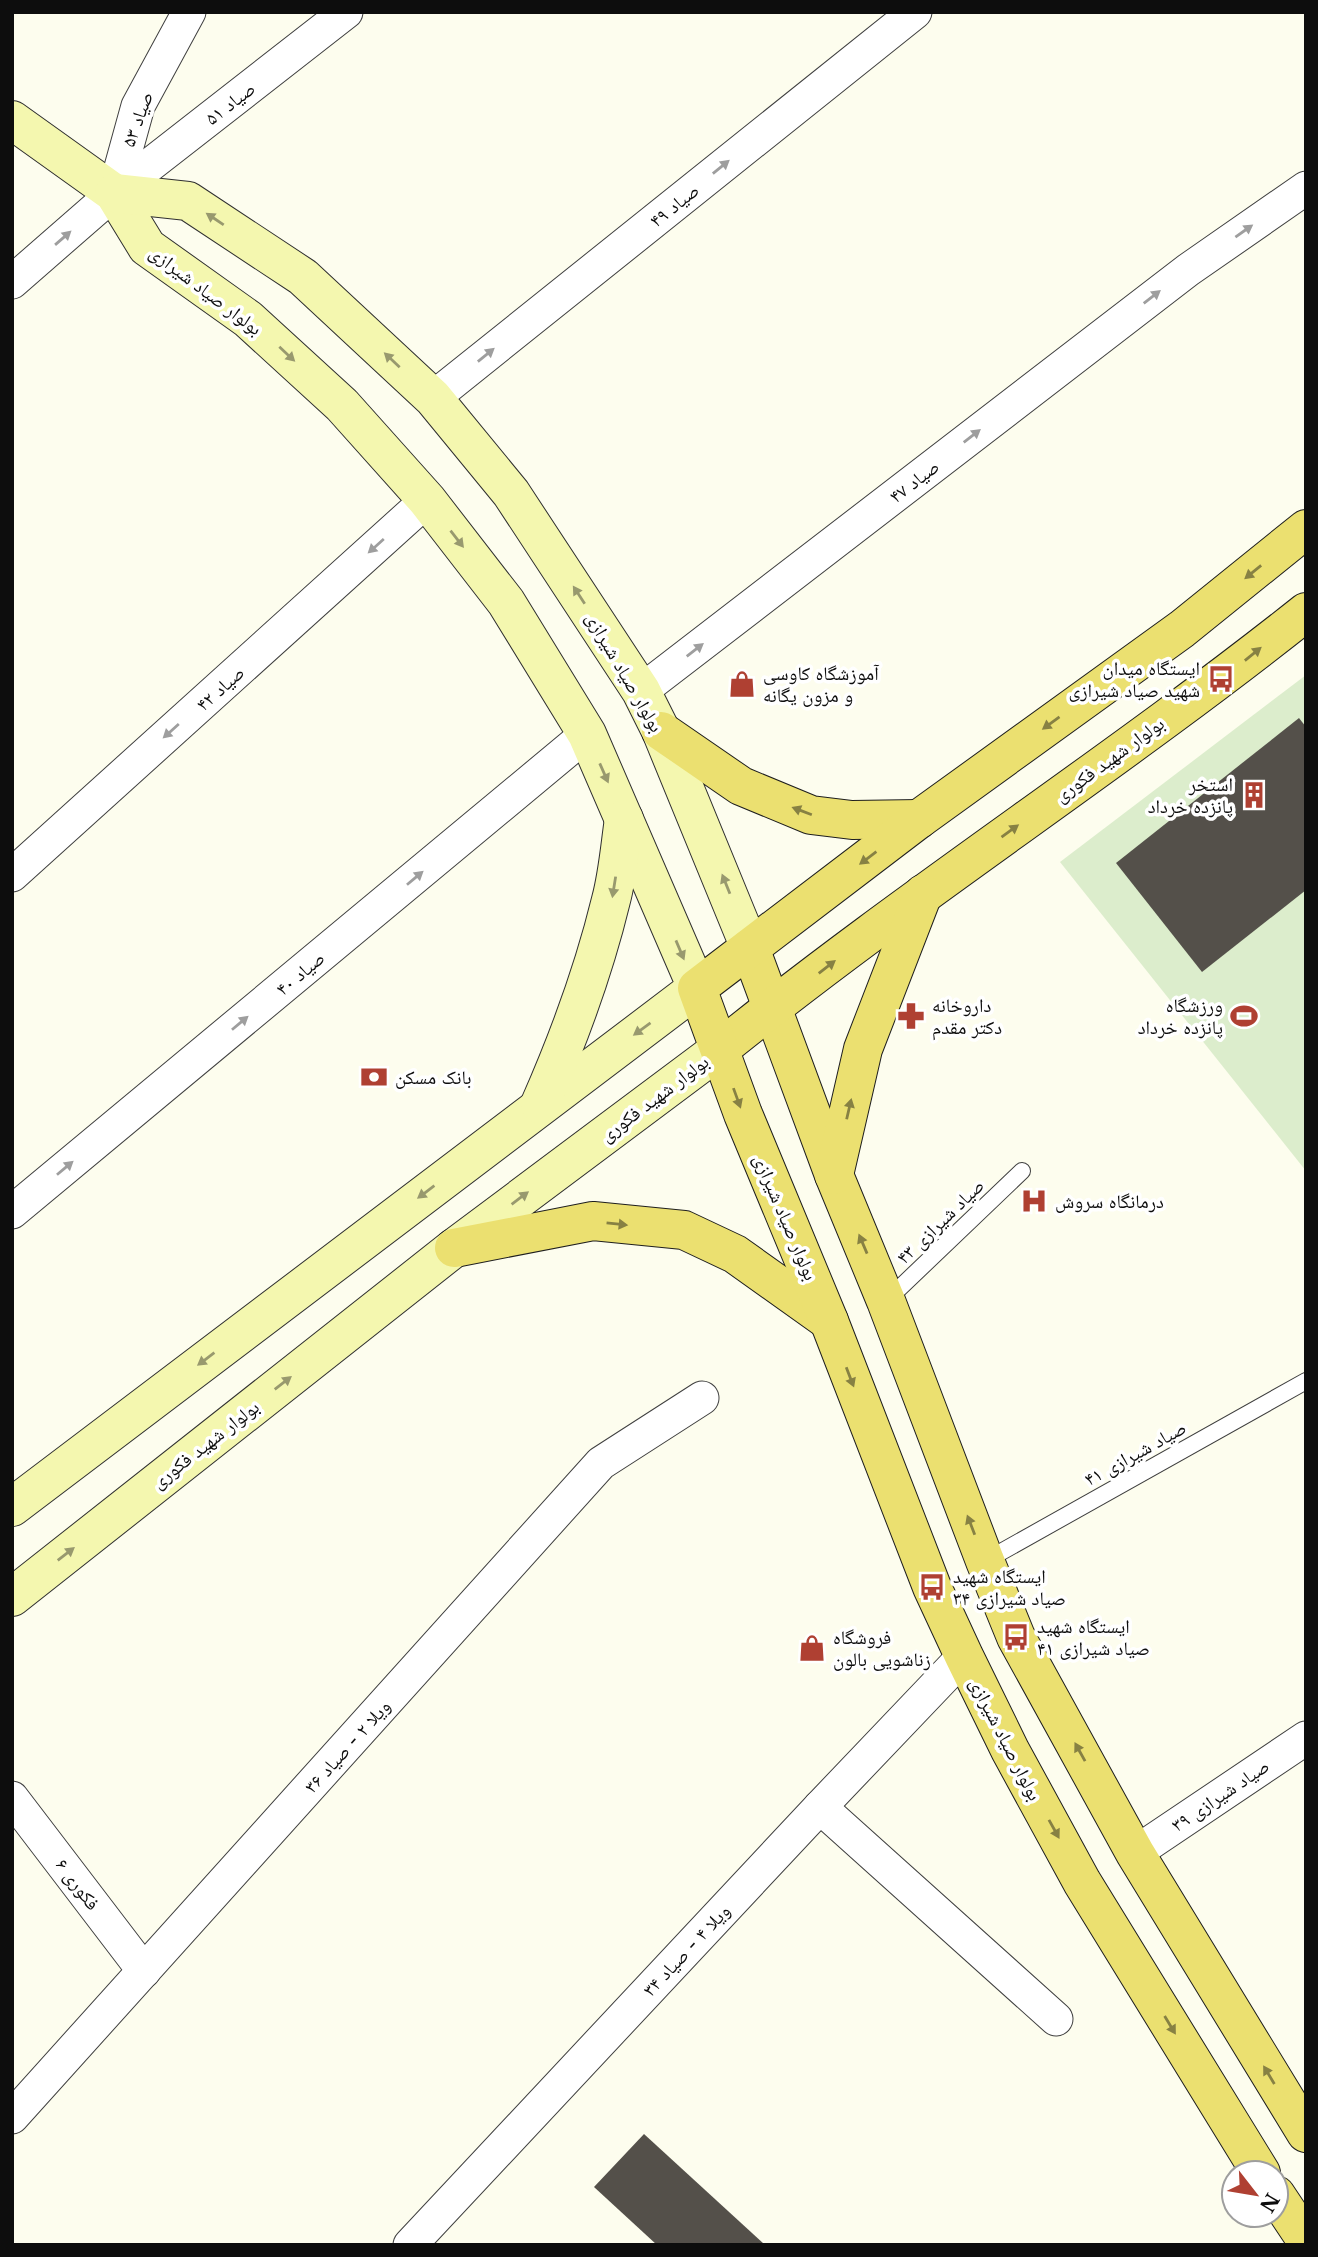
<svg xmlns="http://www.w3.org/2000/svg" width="1318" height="2257" font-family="'Libre Baskerville','Noto Naskh Arabic',serif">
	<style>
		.pitch { fill: #dcedcc }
		.building { fill: #54504a }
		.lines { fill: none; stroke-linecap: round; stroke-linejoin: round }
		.lane-casing { stroke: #404040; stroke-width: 18 }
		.street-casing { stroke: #404040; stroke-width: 35 }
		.secondary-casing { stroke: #2f2f2f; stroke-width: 40 }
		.primary-casing { stroke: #1e1e1e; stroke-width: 40 }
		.lane { stroke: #fff; stroke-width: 16 }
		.street { stroke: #fff; stroke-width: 33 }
		.secondary { stroke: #f4f7af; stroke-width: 38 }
		.primary { stroke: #ebe070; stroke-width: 38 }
		.oneway { fill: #9e9e9e }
		.oneway2 { fill: #98996e }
		.oneway3 { fill: #878143 }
		.labels { text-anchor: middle; stroke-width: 7; stroke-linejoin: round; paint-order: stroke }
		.street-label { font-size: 19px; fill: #0d0d0d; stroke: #fff }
		.poi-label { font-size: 19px; fill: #0d0d0d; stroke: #fff; text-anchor: start }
	</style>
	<rect width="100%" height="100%" fill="#fdfdee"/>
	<path class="pitch" d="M1306 675V1171L1060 862Z"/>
	<g class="building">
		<path d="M1299 718 1306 727V890L1202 972 1116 863Z"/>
		<path d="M644 2134 765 2245H657L594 2187Z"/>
	</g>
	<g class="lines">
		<defs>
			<g id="lane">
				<path d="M886 1301 1022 1171"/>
				<path d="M985 1561 1306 1381"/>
			</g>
			<g id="street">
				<path d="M114 193 138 106 189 12"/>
				<path d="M12 282 114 193 346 12"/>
				<path d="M433 398 915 12"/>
				<path d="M641 691 1188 270 1306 188"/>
				<path d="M12 875 427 500"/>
				<path d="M12 1212 587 734"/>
				<path d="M12 1798 144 1971"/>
				<path d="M820 1807 1056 2019"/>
				<path d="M1135 1853 1306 1738"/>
				<path d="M12 2117 601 1463 702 1398"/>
				<path d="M410 2245 820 1807 964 1656"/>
			</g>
			<g id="secondary">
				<path d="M12 120 114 193 147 247 248 319 342 405 427 500 506 602 587 734 697 988 12 1507"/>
				<path d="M114 193 188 201 303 277 433 398 511 493 641 691 661 731 750 948"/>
				<path d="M540 1104C569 1038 594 970 611 900 618 874 620 846 624 819"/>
				<path d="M12 1597 454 1248 720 1049"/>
			</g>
			<g id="primary">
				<path d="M661 731 741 786 811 815 852 820 919 819"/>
				<path d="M750 948 834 1175 886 1301 985 1561 1016 1637 1135 1853 1306 2133"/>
				<path d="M720 1049C909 896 1115 764 1306 612"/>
				<path d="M834 1175 863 1049 923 894"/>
				<path d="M454 1248 593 1221 684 1230 735 1254 829 1321"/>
				<path d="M1261 2173 1082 1882 1010 1750 964 1656 932 1587 829 1321 743 1114 697 988 919 819 1182 629 1306 529"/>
				<path d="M1276 2195 1306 2240"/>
			</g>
		</defs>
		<use href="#lane" class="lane-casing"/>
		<use href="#street" class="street-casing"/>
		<use href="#secondary" class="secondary-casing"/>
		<use href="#primary" class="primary-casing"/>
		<use href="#lane" class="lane"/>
		<use href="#street" class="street"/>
		<use href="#secondary" class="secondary"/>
		<use href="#primary" class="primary"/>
	</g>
	<defs><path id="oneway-solid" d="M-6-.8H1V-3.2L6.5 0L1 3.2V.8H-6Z" transform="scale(1.75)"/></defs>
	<g class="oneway">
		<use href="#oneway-solid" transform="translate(721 167) rotate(-39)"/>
		<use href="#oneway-solid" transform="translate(1244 231) rotate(-35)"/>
		<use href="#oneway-solid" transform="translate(63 238) rotate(-41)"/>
		<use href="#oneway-solid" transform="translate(1152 297) rotate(-38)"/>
		<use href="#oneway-solid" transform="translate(486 355) rotate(-39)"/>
		<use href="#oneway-solid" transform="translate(972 436) rotate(-38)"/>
		<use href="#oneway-solid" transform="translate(376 546) rotate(138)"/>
		<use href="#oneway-solid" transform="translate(695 650) rotate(-38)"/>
		<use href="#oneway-solid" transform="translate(171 731) rotate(138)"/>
		<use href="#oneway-solid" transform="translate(415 878) rotate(-40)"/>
		<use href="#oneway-solid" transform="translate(240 1023) rotate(-40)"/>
		<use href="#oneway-solid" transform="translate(65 1168) rotate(-40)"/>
	</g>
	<g class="oneway2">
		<use href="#oneway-solid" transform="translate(215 219) rotate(-146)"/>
		<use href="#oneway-solid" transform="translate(287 354) rotate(43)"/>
		<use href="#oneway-solid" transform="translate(392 360) rotate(-137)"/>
		<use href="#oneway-solid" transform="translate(457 539) rotate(52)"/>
		<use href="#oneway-solid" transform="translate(579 595) rotate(-123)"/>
		<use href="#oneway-solid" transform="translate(604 773) rotate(66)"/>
		<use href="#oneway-solid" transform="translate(726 884) rotate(-112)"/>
		<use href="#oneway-solid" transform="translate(614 887) rotate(99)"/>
		<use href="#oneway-solid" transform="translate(680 950) rotate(67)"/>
		<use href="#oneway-solid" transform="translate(642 1029) rotate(144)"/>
		<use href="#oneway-solid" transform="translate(426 1192) rotate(143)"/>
		<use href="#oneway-solid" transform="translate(520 1198) rotate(-37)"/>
		<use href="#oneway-solid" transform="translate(206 1359) rotate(143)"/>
		<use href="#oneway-solid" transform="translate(283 1383) rotate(-38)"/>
		<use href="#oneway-solid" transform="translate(66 1554) rotate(-38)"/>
	</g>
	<g class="oneway3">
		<use href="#oneway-solid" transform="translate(1253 572) rotate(141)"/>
		<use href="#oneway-solid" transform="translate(1253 654) rotate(-39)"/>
		<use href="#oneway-solid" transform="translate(1051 723) rotate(144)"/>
		<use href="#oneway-solid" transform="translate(802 811) rotate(-159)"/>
		<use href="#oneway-solid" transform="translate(1010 831) rotate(-36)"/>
		<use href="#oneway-solid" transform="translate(868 858) rotate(143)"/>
		<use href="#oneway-solid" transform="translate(827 967) rotate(-38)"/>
		<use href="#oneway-solid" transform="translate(737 1098) rotate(70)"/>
		<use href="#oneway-solid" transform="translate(849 1109) rotate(-77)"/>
		<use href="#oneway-solid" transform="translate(617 1224) rotate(6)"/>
		<use href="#oneway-solid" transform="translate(863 1244) rotate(-113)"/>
		<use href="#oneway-solid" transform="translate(850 1377) rotate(69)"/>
		<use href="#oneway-solid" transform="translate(971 1525) rotate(-111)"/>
		<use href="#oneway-solid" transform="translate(1080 1752) rotate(-119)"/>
		<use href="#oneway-solid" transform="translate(1054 1829) rotate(61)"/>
		<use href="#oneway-solid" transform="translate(1170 2025) rotate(59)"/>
		<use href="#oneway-solid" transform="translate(1269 2075) rotate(-121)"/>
	</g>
	<defs>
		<symbol id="bus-bare" viewBox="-9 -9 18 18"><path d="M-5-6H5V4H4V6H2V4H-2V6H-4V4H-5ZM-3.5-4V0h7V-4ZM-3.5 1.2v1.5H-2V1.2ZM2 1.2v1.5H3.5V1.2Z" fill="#af4032" stroke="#fff" stroke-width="2.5" paint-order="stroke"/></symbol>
		<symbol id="shop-bare" viewBox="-9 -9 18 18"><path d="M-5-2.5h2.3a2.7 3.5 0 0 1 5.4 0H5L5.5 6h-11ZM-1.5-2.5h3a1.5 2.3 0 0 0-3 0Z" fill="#af4032" stroke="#fff" stroke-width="2.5" paint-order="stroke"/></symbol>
		<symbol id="building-bare" viewBox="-9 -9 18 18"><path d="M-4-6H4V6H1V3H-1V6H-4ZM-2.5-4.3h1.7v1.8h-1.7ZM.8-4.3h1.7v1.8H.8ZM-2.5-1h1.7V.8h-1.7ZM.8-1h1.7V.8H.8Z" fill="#af4032" stroke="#fff" stroke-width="2.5" paint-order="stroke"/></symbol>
		<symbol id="pharmacy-bare" viewBox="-9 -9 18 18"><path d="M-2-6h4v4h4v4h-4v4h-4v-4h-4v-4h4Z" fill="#af4032" stroke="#fff" stroke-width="2.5" paint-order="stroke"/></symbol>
		<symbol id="stadium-bare" viewBox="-9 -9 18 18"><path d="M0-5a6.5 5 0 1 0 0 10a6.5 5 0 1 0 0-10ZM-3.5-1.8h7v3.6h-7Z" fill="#af4032" stroke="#fff" stroke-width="2.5" paint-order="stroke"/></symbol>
		<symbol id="bank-bare" viewBox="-9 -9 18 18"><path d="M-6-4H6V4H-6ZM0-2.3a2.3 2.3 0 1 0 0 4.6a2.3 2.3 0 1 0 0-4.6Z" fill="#af4032" stroke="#fff" stroke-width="2.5" paint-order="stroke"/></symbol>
		<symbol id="hospital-bare" viewBox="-9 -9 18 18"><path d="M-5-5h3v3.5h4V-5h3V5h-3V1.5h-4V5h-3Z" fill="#af4032" stroke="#fff" stroke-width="2.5" paint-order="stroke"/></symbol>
	</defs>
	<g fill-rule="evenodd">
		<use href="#bus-bare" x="1202" y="660" width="38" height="38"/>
		<use href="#shop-bare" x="723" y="665" width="38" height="38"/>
		<use href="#building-bare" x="1235" y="776" width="38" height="38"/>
		<use href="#pharmacy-bare" x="892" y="997" width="38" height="38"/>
		<use href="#stadium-bare" x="1225" y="997" width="38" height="38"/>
		<use href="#bank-bare" x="355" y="1058" width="38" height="38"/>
		<use href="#hospital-bare" x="1015" y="1182" width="38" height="38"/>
		<use href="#bus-bare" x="913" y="1568" width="38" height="38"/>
		<use href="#bus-bare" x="997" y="1618" width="38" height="38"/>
		<use href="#shop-bare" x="793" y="1629" width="38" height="38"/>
	</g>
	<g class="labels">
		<g class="street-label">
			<text transform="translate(230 103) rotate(-38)" y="7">صیاد ۵۱</text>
			<text transform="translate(137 119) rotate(-70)" y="7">صیاد ۵۳</text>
			<text transform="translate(674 205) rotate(-39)" y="7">صیاد ۴۹</text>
			<text transform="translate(206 290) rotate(37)" y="7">بولوار صیاد شیرازی</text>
			<text transform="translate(914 481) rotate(-38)" y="7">صیاد ۴۷</text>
			<text transform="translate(625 672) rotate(60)" y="7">بولوار صیاد شیرازی</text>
			<text transform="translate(220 688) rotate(-42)" y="7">صیاد ۴۲</text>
			<text transform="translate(1109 759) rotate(-36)" y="7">بولوار شهید فکوری</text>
			<text transform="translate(300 973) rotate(-40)" y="7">صیاد ۴۰</text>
			<text transform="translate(654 1098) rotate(-37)" y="7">بولوار شهید فکوری</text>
			<text transform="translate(786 1217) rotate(67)" y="7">بولوار صیاد شیرازی</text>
			<text transform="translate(940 1221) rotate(-44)" y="7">صیاد شیرازی ۴۳</text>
			<text transform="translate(205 1444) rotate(-38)" y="7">بولوار شهید فکوری</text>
			<text transform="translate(1135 1453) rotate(-29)" y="7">صیاد شیرازی ۴۱</text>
			<text transform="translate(1006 1739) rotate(63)" y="7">بولوار صیاد شیرازی</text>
			<text transform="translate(347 1746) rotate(-48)" y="7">ویلا ۲ - صیاد ۳۶</text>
			<text transform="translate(1220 1795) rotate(-34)" y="7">صیاد شیرازی ۳۹</text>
			<text transform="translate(78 1884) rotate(53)" y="7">فکوری ۶</text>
			<text transform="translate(686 1950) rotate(-47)" y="7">ویلا ۴ - صیاد ۳۴</text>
		</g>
		<g class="poi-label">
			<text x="1200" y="675" text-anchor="end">ایستگاه میدان<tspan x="1200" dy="22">شهید صیاد شیرازی</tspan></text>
			<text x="763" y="680">آموزشگاه کاوسی<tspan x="763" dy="22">و مزون یگانه</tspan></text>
			<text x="1233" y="791" text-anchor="end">استخر<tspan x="1233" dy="22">پانزده خرداد</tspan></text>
			<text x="932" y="1012">داروخانه<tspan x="932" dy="22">دکتر مقدم</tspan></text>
			<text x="1223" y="1012" text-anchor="end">ورزشگاه<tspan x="1223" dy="22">پانزده خرداد</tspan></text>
			<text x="395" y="1084">بانک مسکن</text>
			<text x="1055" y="1208">درمانگاه سروش</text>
			<text x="953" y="1583">ایستگاه شهید<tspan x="953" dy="22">صیاد شیرازی ۳۴</tspan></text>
			<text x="1037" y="1633">ایستگاه شهید<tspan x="1037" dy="22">صیاد شیرازی ۴۱</tspan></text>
			<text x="833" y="1644">فروشگاه<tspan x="833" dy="22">زناشویی بالون</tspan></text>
		</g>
	</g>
	<rect width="1318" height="2257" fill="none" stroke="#0d0d0d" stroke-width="28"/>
	<g transform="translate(1255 2194) rotate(121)"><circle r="33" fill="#ffffff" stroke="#9e9e9e" stroke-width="2"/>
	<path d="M0-5L12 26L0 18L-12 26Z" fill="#af4032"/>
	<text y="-10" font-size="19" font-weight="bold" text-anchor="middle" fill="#0d0d0d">N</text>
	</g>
</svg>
